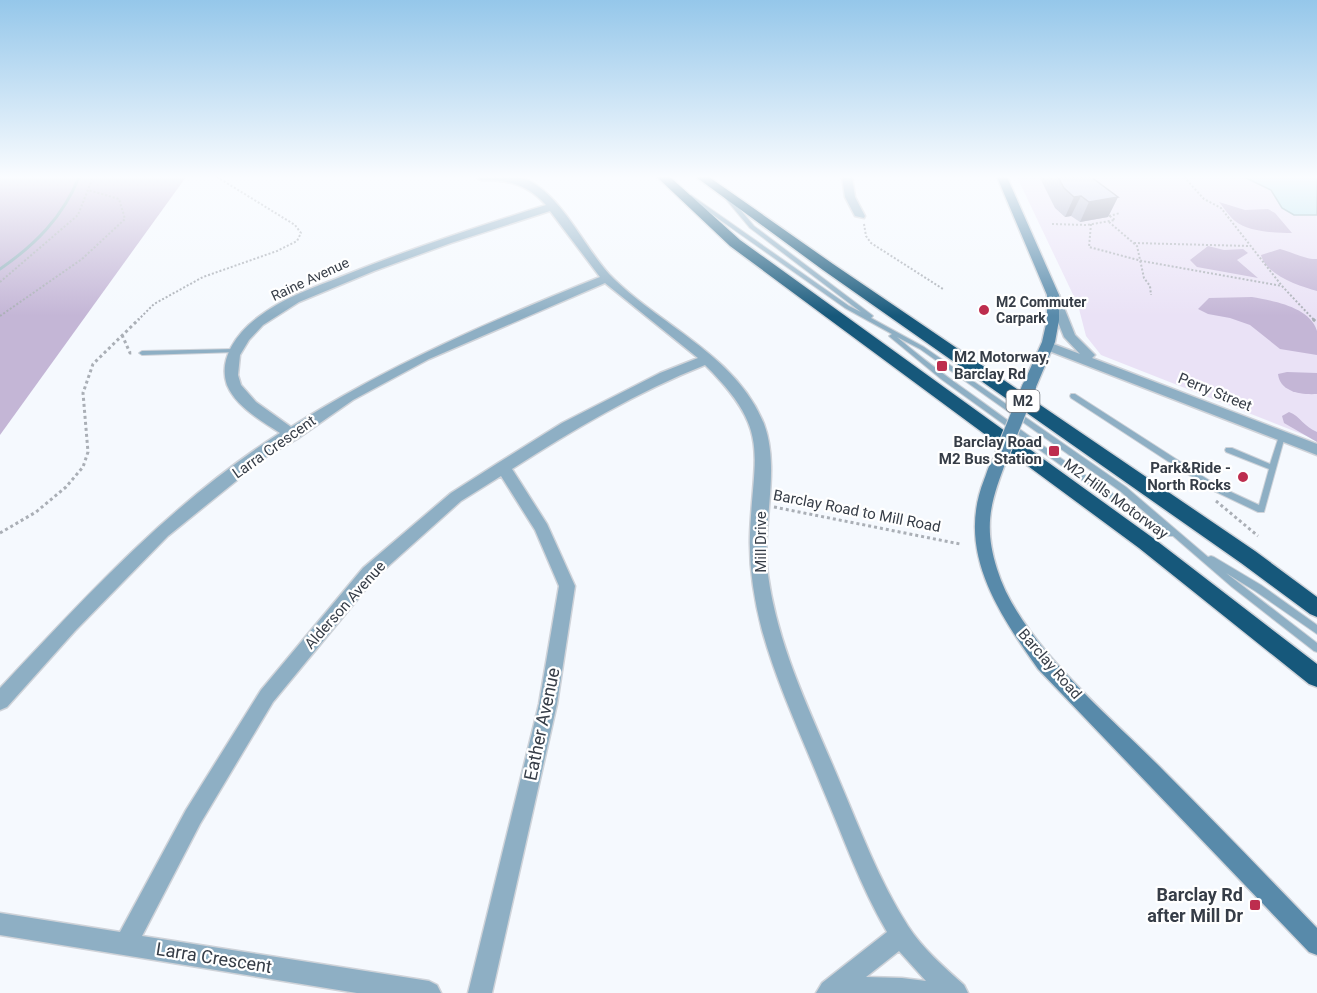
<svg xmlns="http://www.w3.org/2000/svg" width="1317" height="993" font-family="Roboto,sans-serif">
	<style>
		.green { fill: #eae2f6 }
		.forest { fill: #c4b6d6 }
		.water { fill: #b9e4ee; stroke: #92b2bc; stroke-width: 1.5 }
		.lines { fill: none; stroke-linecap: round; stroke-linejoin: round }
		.stream { stroke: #92b2bc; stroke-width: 3 }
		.lane-casing { stroke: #cfd3d9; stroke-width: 2 }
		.street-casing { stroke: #cfd3d9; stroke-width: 3 }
		.secondary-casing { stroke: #cfd3d9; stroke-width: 3 }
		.highway-casing { stroke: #cfd3d9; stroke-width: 3 }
		.path-far1 { stroke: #aaafb6; stroke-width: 2; stroke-dasharray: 2 2; stroke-linecap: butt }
		.path { stroke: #aaafb6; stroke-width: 3; stroke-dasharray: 3 3; stroke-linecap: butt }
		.lane { fill: #8eafc4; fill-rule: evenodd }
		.street { fill: #8eafc4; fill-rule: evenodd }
		.secondary { fill: #588aaa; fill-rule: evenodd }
		.highway { fill: #16587b; fill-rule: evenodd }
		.secondary-bridge-casing { stroke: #cfd3d9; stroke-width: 16; stroke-linecap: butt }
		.secondary-bridge { stroke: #588aaa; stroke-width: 14 }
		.wall { fill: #afb1c9 }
		.shaded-wall { fill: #8f90a4 }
		.building { fill: #ccceea; stroke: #8f90a4; stroke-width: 1.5 }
		.poi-dot { fill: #bd2d4e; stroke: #fff; stroke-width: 2 }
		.labels { text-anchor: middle; stroke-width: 4.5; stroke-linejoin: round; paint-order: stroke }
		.far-street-label { font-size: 14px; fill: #363d47; stroke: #fff }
		.far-poi-label { font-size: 14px; font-weight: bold; fill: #363d47; stroke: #fff; text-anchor: start }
		.shield { fill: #fff; stroke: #72777e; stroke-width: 1.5 }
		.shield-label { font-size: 14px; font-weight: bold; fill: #363d47 }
		.poi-label { font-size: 15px; font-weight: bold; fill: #363d47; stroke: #fff; text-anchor: end }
		.street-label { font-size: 15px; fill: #363d47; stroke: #fff }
		.near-street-label { font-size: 18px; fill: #363d47; stroke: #fff }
		.near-poi-label { font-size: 18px; font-weight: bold; fill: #363d47; stroke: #fff; text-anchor: end }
	</style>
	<rect width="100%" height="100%" fill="#f5f9fe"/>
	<path class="green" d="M1017 177H1317V440L1101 355 1086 336 1078 305Z"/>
	<g class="forest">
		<path d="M0 177H186L0 435Z"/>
		<path d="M1219 202 1245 210 1268 209 1275 213 1292 233C1275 233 1249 232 1235 221 1229 216 1224 208 1219 202Z"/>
		<path d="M1208 246 1224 250 1243 249 1248 253 1237 260 1258 278 1197 267 1190 260Z"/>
		<path d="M1280 249C1292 252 1307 260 1317 259V291C1299 286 1266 275 1261 255Z"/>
		<path d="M1252 297C1273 301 1310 307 1317 331 1317 338 1317 348 1317 355L1280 349 1250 325 1230 318 1208 314 1198 309 1209 298Z"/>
		<path d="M1287 372 1317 373V394C1301 395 1280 392 1278 374Z"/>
		<path d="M1289 412C1300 416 1304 427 1317 432V442L1284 423 1282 416Z"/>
	</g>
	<path class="water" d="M1244 177H1317V215H1294L1282 208 1271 190Z"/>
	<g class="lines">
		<path class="stream" d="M0 269C35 245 63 217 79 177"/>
		<defs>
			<g id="lane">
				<path d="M691 195 849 306 861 312 750 228 724 197 729 196 754 226 872 315 873 316 871 318 924 347 1126 487 1208 557 1211 556 1214 557 1261 585 1317 625V634L1255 591 1226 573 1317 643V652L1314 651 1232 587 1173 536H1167L1080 479 941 379 890 337 889 336 892 334 845 308 689 198 688 197ZM897 337 920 349 1120 491 1155 521C1107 491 1060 458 1014 425 975 396 934 369 897 337Z"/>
				<path d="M236 349 238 350V352L142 355 139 353 142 351Z"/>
				<path d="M1071 394H1075L1218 486 1259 505 1269 469 1226 452 1225 450 1226 448H1232L1270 464 1279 436 1280 434H1284L1285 436 1264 512H1258L1212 490 1071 398 1070 396Z"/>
			</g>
			<g id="street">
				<path d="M476 177C495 176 519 173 535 184 567 206 584 246 609 274 658 325 736 354 764 424 781 470 761 526 768 575 778 648 811 713 839 780 860 829 879 881 908 926 923 949 944 967 964 985L968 993H816L822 983 887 932C860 886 843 836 822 787 801 735 777 684 762 630 754 599 749 567 750 535 753 452 772 431 705 365 637 392 574 429 512 469L547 524 575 586 557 704 492 993H468L539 704 559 586 535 530 501 476 461 501 375 578 273 702 200 824 142 936 429 981 437 985 441 993H357L0 935V913L120 932 186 810 261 690 363 568 451 493 498 463 562 423 660 373 698 358 605 283 429 359 353 400 297 439 267 456 168 536 75 631 7 707 0 710V688C86 596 173 501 280 433 262 421 236 407 227 385 218 359 237 333 257 318 282 298 313 288 343 276 409 249 477 227 546 205 527 184 509 180 481 180ZM550 211 600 277C493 320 389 365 291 427L256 402 241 385 238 375 240 355 249 340 263 325 299 302 374 271 451 243ZM899 951 926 981 902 978 866 977Z"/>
				<path d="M842 177H852L855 197 865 216 864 218 855 216 845 197Z"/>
				<path d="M1053 291 1059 295 1075 335 1095 355 1092 358 1317 444V455L1044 349 1042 346 1048 342 1080 354 1064 337 1047 295Z"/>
			</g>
			<g id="secondary">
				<path d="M997 177H1007L1059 295V320L1055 342 1036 387 1029 391 1022 387 1042 342 1047 320V295Z"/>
				<path d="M1000 454 1007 459C991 500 983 525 997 569 1019 642 1111 717 1164 771 1216 823 1266 875 1317 928V955L1309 952 1038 669C998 612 956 551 984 480 988 471 990 457 1000 454Z"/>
			</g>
			<g id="highway">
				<path d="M657 177H670L740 240 1153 538 1317 664V687L1309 684 1139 548 730 246Z"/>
				<path d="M696 177H709L833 264 1255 551 1317 597V617L1310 614 1241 563 823 270Z"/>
			</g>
		</defs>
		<use href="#lane" class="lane-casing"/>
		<use href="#street" class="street-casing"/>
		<use href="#secondary" class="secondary-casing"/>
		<use href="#highway" class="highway-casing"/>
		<g class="path-far1">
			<path d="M1184 177 1204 199 1221 208 1282 286 1314 320"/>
			<path d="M1109 216 1120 213"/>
			<path d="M1109 222 1137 246 1144 278 1150 286 1151 295"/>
			<path d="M864 224 866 236 871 243 943 289"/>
			<path d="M1052 224 1087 225 1115 220 1107 214"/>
			<path d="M1091 224 1089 247 1142 261 1282 286"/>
			<path d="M1134 243 1249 246"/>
			<path d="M0 282 78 215 93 177"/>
			<path d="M0 316 82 259 125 219 119 199 88 190"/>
			<path d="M138 320 154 304 203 277 277 251 297 241 301 233 295 225 217 177"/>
		</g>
		<g class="path">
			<path d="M1313 319 1317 323"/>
			<path d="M122 335 130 353H134"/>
			<path d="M1216 501 1258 536"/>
			<path d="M774 507 960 544"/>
			<path d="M0 533 36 512 66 487 83 467 88 452 83 393 93 364 139 319"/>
		</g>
		<use href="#lane" class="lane"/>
		<use href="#street" class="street"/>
		<use href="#secondary" class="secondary"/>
		<use href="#highway" class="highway"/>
		<defs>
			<path id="secondary-bridge" d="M1000 459 1029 387"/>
		</defs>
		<use href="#secondary-bridge" class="secondary-bridge-casing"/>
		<use href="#secondary-bridge" class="secondary-bridge"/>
	</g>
	<path class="wall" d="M1041 177H1091L1118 197 1108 217 1080 222 1071 216 1065 217 1055 208 1040 178Z"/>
	<g class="shaded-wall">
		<path d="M1081 196 1071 216 1065 217 1074 197Z"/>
		<path d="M1118 197 1108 217 1080 222 1089 202Z"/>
	</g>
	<path class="building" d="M1058 177H1091L1118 197 1089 202 1081 196 1074 197 1064 188Z"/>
	<linearGradient id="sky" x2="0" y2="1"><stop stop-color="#95c7ea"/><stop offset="0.56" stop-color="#fafcff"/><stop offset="1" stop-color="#fafcff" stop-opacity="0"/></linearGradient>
	<rect width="1317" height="316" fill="url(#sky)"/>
	<g class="poi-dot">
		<circle cx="984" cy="310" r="6"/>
		<rect x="936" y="360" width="12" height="12" rx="3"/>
		<rect x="1048" y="445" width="12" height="12" rx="3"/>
		<circle cx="1243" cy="477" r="6"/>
		<rect x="1249" y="899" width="12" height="12" rx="3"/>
	</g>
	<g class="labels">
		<g class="far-street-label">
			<text transform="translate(310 279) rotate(-25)" y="5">Raine Avenue</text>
		</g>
		<g class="far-poi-label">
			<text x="996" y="307">M2 Commuter<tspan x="996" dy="16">Carpark</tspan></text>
		</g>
		<rect class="shield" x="1006.5" y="390" width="33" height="22" rx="4.5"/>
		<g class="shield-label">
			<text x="1023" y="406">M2</text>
		</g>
		<g class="poi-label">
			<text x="954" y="362" text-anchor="start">M2 Motorway,<tspan x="954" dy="17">Barclay Rd</tspan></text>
			<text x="1042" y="447">Barclay Road<tspan x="1042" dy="17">M2 Bus Station</tspan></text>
			<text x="1231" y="473">Park&amp;Ride -<tspan x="1231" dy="17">North Rocks</tspan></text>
		</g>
		<g class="street-label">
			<text transform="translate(1215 392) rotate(22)" y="5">Perry Street</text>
			<text transform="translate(274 447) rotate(-35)" y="5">Larra Crescent</text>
			<text transform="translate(1116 499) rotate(36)" y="5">M2 Hills Motorway</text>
			<text transform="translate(857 511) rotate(11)" y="5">Barclay Road to Mill Road</text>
			<text transform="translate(761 542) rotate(-90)" y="5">Mill Drive</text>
			<text transform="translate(345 605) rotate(-48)" y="5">Alderson Avenue</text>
			<text transform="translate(1050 664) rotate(49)" y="5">Barclay Road</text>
		</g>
		<g class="near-street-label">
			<text transform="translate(542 724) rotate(-78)" y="6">Eather Avenue</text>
			<text transform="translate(214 958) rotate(9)" y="6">Larra Crescent</text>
		</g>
		<g class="near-poi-label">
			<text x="1243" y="901">Barclay Rd<tspan x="1243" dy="21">after Mill Dr</tspan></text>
		</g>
	</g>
</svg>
